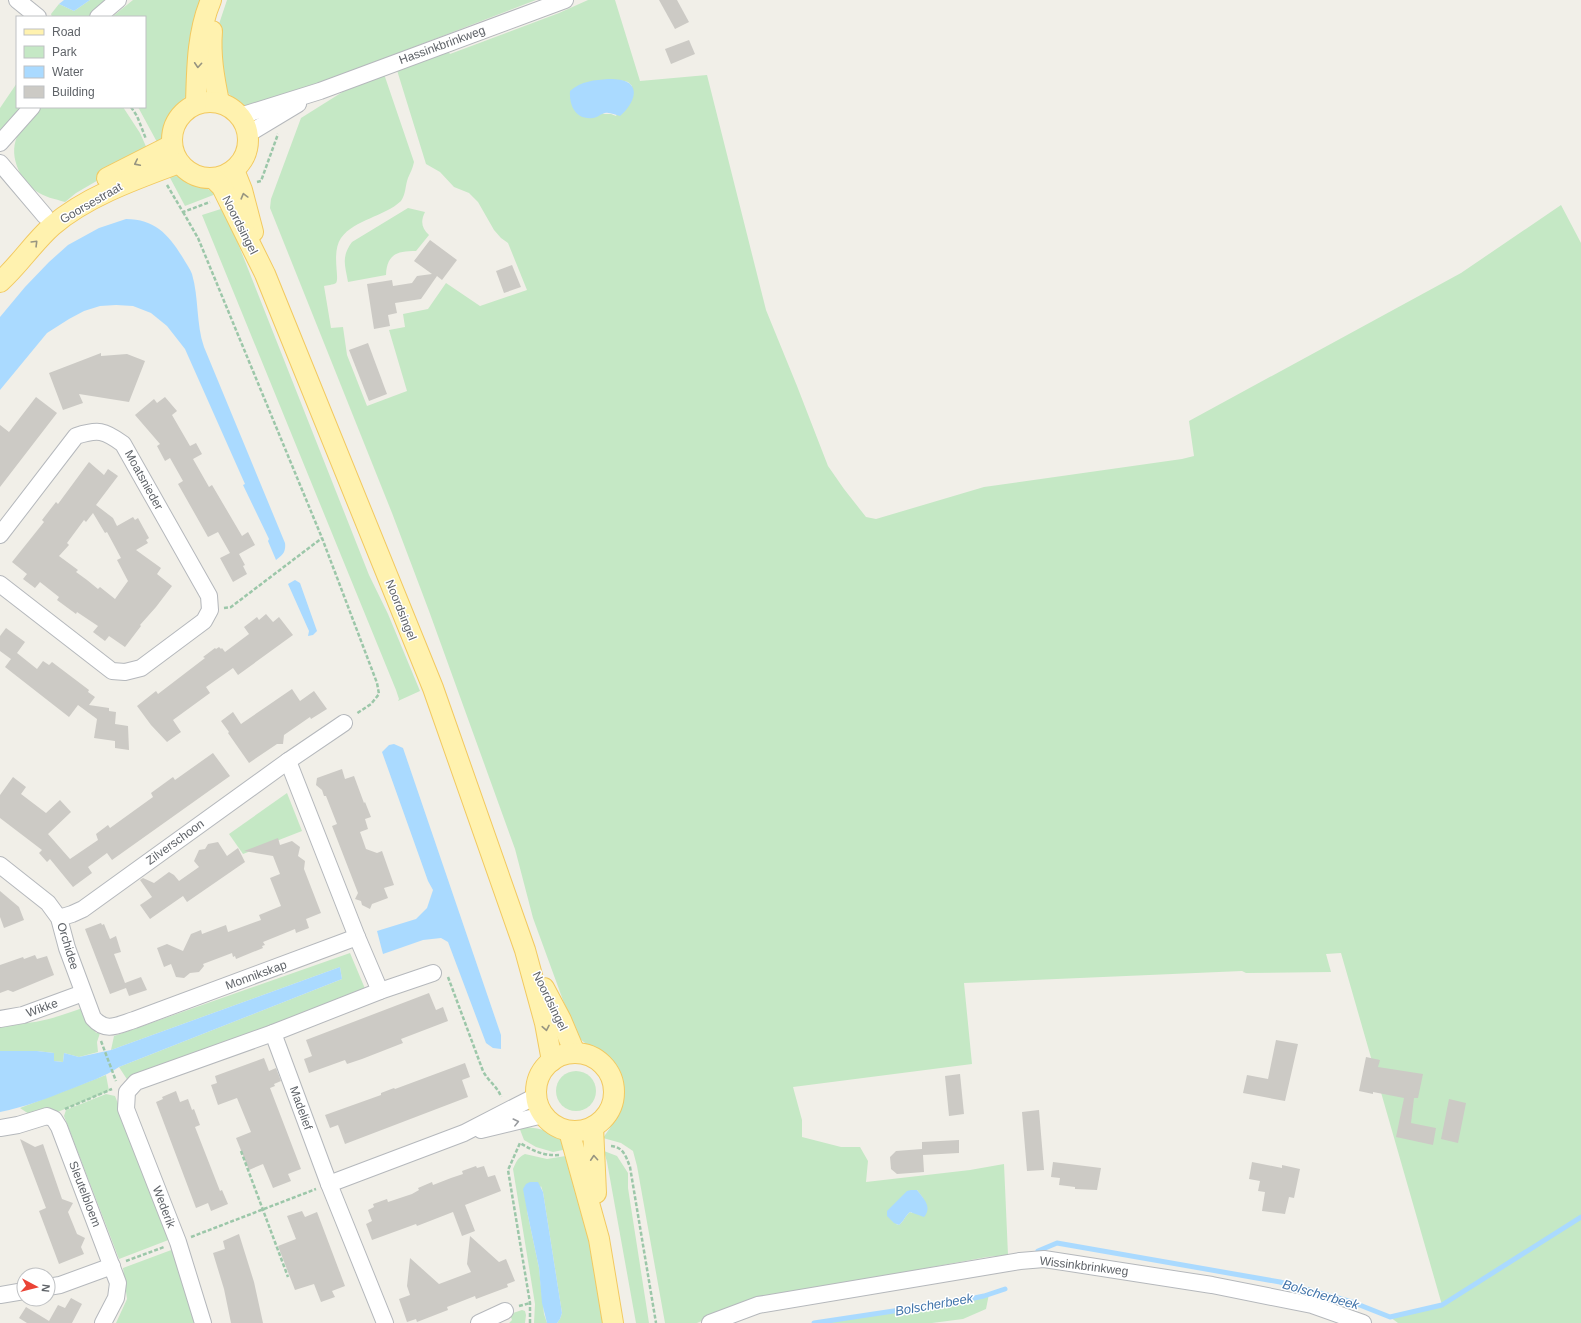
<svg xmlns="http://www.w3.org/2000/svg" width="1581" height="1323" font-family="Helvetica,sans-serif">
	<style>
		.green { fill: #c5e8c5; fill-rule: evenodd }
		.water { fill: #aadaff }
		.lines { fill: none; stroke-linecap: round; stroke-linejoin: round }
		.stream { stroke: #aadaff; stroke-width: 5 }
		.building { fill: #cccac5; fill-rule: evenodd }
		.minor-casing { stroke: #b5b8bc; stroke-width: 18 }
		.major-casing { stroke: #f2c960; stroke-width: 22 }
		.path { stroke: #9cc7a9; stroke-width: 2.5; stroke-dasharray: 4 2; stroke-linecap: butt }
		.minor { stroke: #fff; stroke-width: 16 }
		.major { stroke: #fff2af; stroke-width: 20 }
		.oneway { stroke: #979581 }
		.oneway2 { stroke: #979a9d }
		.labels { text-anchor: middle; stroke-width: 3; stroke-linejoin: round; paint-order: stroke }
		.street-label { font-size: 12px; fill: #5f6368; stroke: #fff }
		.water-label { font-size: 13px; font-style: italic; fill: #4174aa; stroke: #fff }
	</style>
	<rect width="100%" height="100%" fill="#f1efe8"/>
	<g class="green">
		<path d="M90 0H108L89 17H52L51 14 59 4 74 11Z"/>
		<path d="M133 0H202L189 93 177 106 170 122 169 135 157 142 138 107H145V17H112Z"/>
		<path d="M227 0H536L258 107 240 105 228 93 225 86 218 27Z"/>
		<path d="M588 0H615L640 81 707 75 766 310 797 386 828 466 844 489 866 517 876 519 984 487 1182 459 1194 456 1189 421 1461 273 1561 205 1581 243V1323H1398L1390 1317 1442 1305 1341 953 1326 954 1331 972 1246 973 1242 971 964 983 972 1064 793 1087 802 1120V1137L841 1147H860L868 1161 866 1182 970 1170 1004 1164 1008 1255 987 1257 796 1292 722 1312 697 1323H665L637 1166 633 1151 621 1143 603 1138 610 1128 618 1109 621 1081 614 1067 579 1038 564 1003 533 918 515 849 429 611 392 513 270 208 271 199 301 118 368 76 383 71 414 162C413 168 410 173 408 178 405 186 406 194 401 201 384 217 355 219 341 238 331 253 340 278 336 283 333 285 327 285 324 286L331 328 343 327 347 355 367 406 407 391 389 330 405 327 403 314 428 309 446 283 480 306 527 290 508 243 501 238 494 230 478 202 469 193 454 187 440 172 426 164 396 67 446 48 450 54 559 13ZM619 80 628 82 632 86 616 116 611 114H603ZM917 1190 923 1198 912 1213 910 1212C905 1216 904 1221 899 1225L896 1224Z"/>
		<path d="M17 83V107H20L7 124 0 130V108Z"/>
		<path d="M41 107H123L140 133 148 151 76 193 65 202C55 199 44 197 36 191 19 179 7 153 19 133 25 124 34 116 41 107Z"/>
		<path d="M168 174 193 180 216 194 185 206Z"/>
		<path d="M224 208 369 575 388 614 420 691 398 701 399 699 396 690 202 215Z"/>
		<path d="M408 208 425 212C420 222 422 228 429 235L416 251C397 251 387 254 386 275L348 282C345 265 341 257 352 242Z"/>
		<path d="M287 793 302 831 243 854 229 834Z"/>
		<path d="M350 953 366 991 130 1084 119 1067 342 979 340 967 111 1050 114 1036Z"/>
		<path d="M85 1007 96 1033H100L97 1042 98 1052 79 1057 64 1053 63 1062 54 1061V1053L37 1051H0V1023C29 1027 58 1017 85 1007Z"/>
		<circle cx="576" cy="1091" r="20"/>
		<path d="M106 1075 109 1091 38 1120 20 1108Z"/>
		<path d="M106 1094 115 1096 171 1239 119 1259 64 1116 66 1110Z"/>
		<path d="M519 1127C539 1127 557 1131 568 1149L553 1152 536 1147 524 1140Z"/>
		<path d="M604 1151 617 1156 628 1173V1188L649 1323H636L607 1162Z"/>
		<path d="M525 1154 547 1159 572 1155 605 1323H557L560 1319 562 1313 543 1192 541 1186 527 1211 539 1268 544 1314 547 1323H534L535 1304 513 1169C516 1162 518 1157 525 1154Z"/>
		<path d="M174 1249 200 1323H116L127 1299 123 1268Z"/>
		<path d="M989 1294 986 1309 963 1319 932 1323H814L960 1301Z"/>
		<path d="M522 1310 525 1311 526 1315 525 1323H509L512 1320 510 1314Z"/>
	</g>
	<g class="water">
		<path d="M64 0H90L74 11 59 4Z"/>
		<path d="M608 79C614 79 621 79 627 82 642 90 629 109 620 116 615 115 610 112 605 113 600 114 597 118 593 118 576 120 569 106 570 91 581 81 595 80 608 79Z"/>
		<path d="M126 219C155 219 169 235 183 258 186 263 190 269 192 274 199 298 196 324 204 347L285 543C286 552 283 555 276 560L268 541 269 539 243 485 245 484 185 349 167 326 151 313 133 306 116 305 100 306 84 311 69 319 47 333 0 390V317L25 287 49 262 68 245 99 228Z"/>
		<path d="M295 580 300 583 317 631 313 635 308 636 309 631 288 584Z"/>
		<path d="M394 744 403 748 501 1035V1049L493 1048 486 1043 448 942 441 938 423 940 383 954 377 931 416 919 427 908 433 890 428 881 382 752 389 745Z"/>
		<path d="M340 967 342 979 119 1067C104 1077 88 1082 71 1089 48 1098 25 1107 0 1112V1051H37L54 1053V1061L63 1062 64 1053 79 1057 111 1050Z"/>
		<path d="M530 1182H538L543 1192 562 1313 560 1319 557 1323H547L542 1303 539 1268 527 1211 523 1189 526 1184Z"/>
		<path d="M911 1190H917C923 1198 933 1207 924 1217L910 1212C905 1216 904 1221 899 1225L894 1223 887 1216V1211L907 1191Z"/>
	</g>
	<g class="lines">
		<g class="stream">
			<path d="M1038 1251 1057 1243 1280 1282 1352 1302 1390 1317 1442 1305 1581 1217"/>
			<path d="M814 1323 960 1301 984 1296 1005 1289"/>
		</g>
	</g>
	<g class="building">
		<path d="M659 0H677L689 22 675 29Z"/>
		<path d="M689 40 695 54 671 64 665 49Z"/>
		<path d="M430 240 457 260 442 280 437 276 421 299 395 303 397 313 388 315 390 326 374 329 367 284 392 280 393 286 412 283 417 276 432 274 414 261Z"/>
		<path d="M512 265 521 287 504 293 496 271Z"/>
		<path d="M368 343 387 394 369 401 349 350Z"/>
		<path d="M101 353V356L127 354 145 361 129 402 79 394 83 403 63 410 49 373Z"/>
		<path d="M36 397 57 413 0 487V425L9 432Z"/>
		<path d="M165 397 177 411 172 415 190 446 196 443 202 454 193 459 209 487 212 485 242 536 248 532 255 545 239 554 245 565 243 566 247 574 233 582 220 558 230 553 218 532 208 537 178 484 183 481 170 458 165 461 157 446 160 444 135 415 154 399 157 403Z"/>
		<path d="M89 462 104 475 108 469 118 476 96 505 113 518 117 526 133 517 135 520 138 518 149 538 146 540 148 543 136 550 161 568 157 574 172 586 156 607 140 625 141 626 125 647 109 636 105 641 93 632 98 626 77 612 76 614 57 600 59 597 40 582 35 588 23 579 27 574 12 562 44 522 42 520 56 502 58 504ZM93 513 105 533 107 532 121 558 117 560 128 581 115 599 100 587 98 589 87 580 76 572 78 570 59 556 69 545 67 543 84 520 86 522Z"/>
		<path d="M266 614 273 622 279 617 293 635 238 675 233 668 206 687 210 693 173 720 181 732 167 742 151 725 137 706 156 691 158 694 205 658 203 657 215 648 216 649 219 647 221 649 222 648 225 652 249 634 244 627 257 617 259 620Z"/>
		<path d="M6 628 25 642 17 653 37 669 43 661 49 665 52 662 89 690 88 692 95 697 89 705 109 708V711L116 712 115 724 128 726 129 750 115 748V741L94 738 97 719 78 705 69 717 5 667 11 659 0 651V636Z"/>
		<path d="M292 689 300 701 314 691 327 709 311 719 310 717 284 735 283 744H277L249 763 228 733 229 732 221 721 233 712 241 724Z"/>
		<path d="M213 753 230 776 112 860 107 853 88 867 92 873 73 887 50 859 47 862 39 853 42 850 0 818V795L13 777 26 787 21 794 46 813 60 800 71 812 48 834 70 859 98 840 96 834 108 825 110 828 153 797 151 793 173 777 175 780Z"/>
		<path d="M342 769 345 779 354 776 364 803 365 802 371 817 365 819 368 829 360 832 366 849 377 853 382 851 394 885 384 888 388 898 372 904 370 909 362 905 361 901 355 899 358 893 332 826 337 824 326 796H324L322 790 316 785 317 778Z"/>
		<path d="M278 838 280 845 292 841 300 847 298 856 305 861 304 869 321 913 306 919 309 928 296 933 295 929 263 942 265 945 262 946 263 948 236 959 235 956 233 957 232 953 203 964 204 966 199 972 190 973 184 978 176 977 171 964 164 967 157 948 167 944 183 951 191 934 201 930 202 934 226 925 228 932 261 920 259 915 281 906 270 878 280 874 273 856 244 851Z"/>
		<path d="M218 842 227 856 238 848 245 862 187 902 183 896 150 919 140 905 152 897 140 880 143 878 154 883 169 872 174 875 179 881 199 867 194 861 199 850 205 849 208 844Z"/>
		<path d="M0 891 19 907 24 920 4 928 0 917Z"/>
		<path d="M101 923 102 925 104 924 110 939 116 936 121 952 114 954 125 983 141 977 147 990 129 996 126 988 110 994 85 929Z"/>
		<path d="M35 955 37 959 47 956 54 975 13 992 8 990 0 993V965L23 957 24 959Z"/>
		<path d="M429 993 436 1010 443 1007 448 1021 401 1039 403 1043 362 1059 347 1064 345 1060 309 1073 304 1059 312 1056 306 1040Z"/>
		<path d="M1276 1040 1298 1044 1285 1101 1243 1093 1247 1075 1268 1079Z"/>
		<path d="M1366 1057 1380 1060 1378 1067 1423 1074 1418 1098H1414L1411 1123 1436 1128 1433 1145 1396 1137 1404 1098 1373 1092V1094L1359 1091Z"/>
		<path d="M264 1058 269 1071 276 1068 281 1081 274 1084 275 1086 270 1088 301 1169 288 1174 291 1181 273 1188 263 1164 249 1170 236 1138 251 1132 237 1098 218 1105 211 1085 217 1083 215 1076Z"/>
		<path d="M465 1063 470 1077 462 1080 468 1097 345 1144 338 1125 330 1128 325 1115 381 1095V1093L394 1088 395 1089Z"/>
		<path d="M960 1074 964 1114 949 1116 945 1076Z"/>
		<path d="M176 1091 180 1102 188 1099 192 1110 194 1109 200 1125 195 1127 220 1191 222 1190 228 1204 211 1211 208 1203 196 1208 156 1102 163 1099 162 1097Z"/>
		<path d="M1449 1099 1466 1103 1458 1143 1441 1139Z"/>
		<path d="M1039 1110 1044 1170 1027 1171 1022 1112Z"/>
		<path d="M20 1139 35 1147 43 1144 62 1199 73 1203 68 1212 77 1234 85 1238 81 1247 84 1254 59 1264 39 1211 46 1208Z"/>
		<path d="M959 1140V1153L923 1155 924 1172 897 1174 891 1169 890 1157 896 1151 922 1149V1142Z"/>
		<path d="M1053 1162 1101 1168 1097 1190 1075 1189V1187L1059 1185 1060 1178 1051 1177Z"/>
		<path d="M1252 1162 1282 1168V1165L1300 1169 1294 1198 1289 1197 1285 1214 1262 1211 1265 1192 1258 1191 1260 1181 1249 1179Z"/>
		<path d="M476 1166 477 1168 484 1166 488 1177 495 1175 501 1191 465 1205 475 1231 462 1236 453 1212 417 1226 416 1224 372 1240 366 1224 372 1221 368 1210 374 1207 373 1204 387 1199 388 1202 412 1194 419 1190 418 1188 432 1182 433 1185 451 1178 463 1174 462 1171Z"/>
		<path d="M302 1211 305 1217 317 1212 345 1286 332 1291 335 1297 321 1302 314 1284 295 1290 278 1246 296 1239 287 1216Z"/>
		<path d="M239 1234 254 1282 263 1323H231L224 1289 213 1253 225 1249 223 1241Z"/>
		<path d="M470 1236 499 1262 506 1259 515 1281 507 1284 508 1287 476 1299 475 1296 447 1307 448 1310 417 1322 416 1319 407 1322 399 1299 410 1295 407 1286 410 1258 439 1284 471 1272 467 1264Z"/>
		<path d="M71 1298 82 1304 72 1323H27L19 1318 26 1307 49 1321 58 1305 65 1308Z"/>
	</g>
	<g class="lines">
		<defs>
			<g id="minor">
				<path d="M17 0 38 17"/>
				<path d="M98 17 118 0"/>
				<path d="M240 116 320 91 565 0"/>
				<path d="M248 134 298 104"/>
				<path d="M0 143 32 107"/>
				<path d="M0 163 45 216"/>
				<path d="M0 535 76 436C98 429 104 430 123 444L209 596 210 610 204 621 141 668 125 672 112 671 0 584"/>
				<path d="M288 761 357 937"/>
				<path d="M0 865 48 903 59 918 67 948 93 1018C106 1033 118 1025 134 1020L357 937 380 991"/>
				<path d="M59 918 72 914 83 909 288 761 344 723"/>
				<path d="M0 1019 23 1015 83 993"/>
				<path d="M273 1033 329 1184 385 1323"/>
				<path d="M0 1128 18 1125 47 1116 54 1119 59 1127 118 1283 116 1298 103 1323"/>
				<path d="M481 1130 543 1115"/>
				<path d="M329 1184 464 1133 536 1096"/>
				<path d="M48 1287 60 1285 112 1266"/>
				<path d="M0 1295 24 1291"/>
				<path d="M203 1323 178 1242 126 1109 127 1092 136 1082 273 1033 380 991 433 973"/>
				<path d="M479 1323 505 1311"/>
				<path d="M710 1323 758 1305 1020 1261 1044 1259 1212 1285 1312 1305 1363 1323"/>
			</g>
			<g id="major">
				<path d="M212 31C210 55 214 78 219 102"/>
				<circle cx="210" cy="140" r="38"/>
				<path d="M196 104C197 69 197 33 211 0"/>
				<path d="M234 170 242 190 253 232"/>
				<path d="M107 178 172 145"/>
				<path d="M213 178 222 187 265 274 433 688 525 950 545 1023 552 1061"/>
				<path d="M0 282C19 265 33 243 52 226 87 196 136 179 179 163"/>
				<path d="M544 988 561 1020 575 1053"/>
				<circle cx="575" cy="1092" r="39"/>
				<path d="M593 1127 596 1193"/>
				<path d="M569 1131 599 1239 613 1323"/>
			</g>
		</defs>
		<use href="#minor" class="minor-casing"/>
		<use href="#major" class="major-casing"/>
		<g class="path">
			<path d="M131 107 137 116 146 139"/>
			<path d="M257 182 261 181 278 134"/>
			<path d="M167 185 183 212 210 202"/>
			<path d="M183 212 198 238 322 538 377 683 379 694 371 704 356 714"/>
			<path d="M224 608 231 607 322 538"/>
			<path d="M448 977 483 1071C488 1081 498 1087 501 1097"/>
			<path d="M101 1041 116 1081"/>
			<path d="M65 1109 112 1089"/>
			<path d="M611 1146C623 1147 626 1156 630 1167L656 1323"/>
			<path d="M241 1151 288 1277"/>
			<path d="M191 1237 316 1189"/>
			<path d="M126 1261 164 1247"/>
			<path d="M519 1306 530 1303"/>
			<path d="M530 1323V1303L508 1170 520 1143C533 1151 544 1156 559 1155"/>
		</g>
		<use href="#minor" class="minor"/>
		<use href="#major" class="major"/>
	</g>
	<defs><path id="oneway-chevron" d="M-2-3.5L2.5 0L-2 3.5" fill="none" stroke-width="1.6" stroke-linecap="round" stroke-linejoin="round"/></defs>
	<g class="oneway">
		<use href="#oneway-chevron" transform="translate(198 65) rotate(94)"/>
		<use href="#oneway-chevron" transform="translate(137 163) rotate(154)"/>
		<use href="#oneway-chevron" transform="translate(244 196) rotate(-105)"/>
		<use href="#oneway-chevron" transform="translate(35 243) rotate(-45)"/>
		<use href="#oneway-chevron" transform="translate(546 1028) rotate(79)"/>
		<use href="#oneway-chevron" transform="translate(594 1158) rotate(-94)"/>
	</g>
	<use class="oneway2" href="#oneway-chevron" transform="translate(516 1122) rotate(-14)"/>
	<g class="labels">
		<g class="street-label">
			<text transform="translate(442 45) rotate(-20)" y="4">Hassinkbrinkweg</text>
			<text transform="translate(91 203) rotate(-30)" y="4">Goorsestraat</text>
			<text transform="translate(240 225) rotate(63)" y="4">Noordsingel</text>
			<text transform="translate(144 480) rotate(61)" y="4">Moatsnieder</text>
			<text transform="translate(401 610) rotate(68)" y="4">Noordsingel</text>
			<text transform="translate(175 842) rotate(-36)" y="4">Zilverschoon</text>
			<text transform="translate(68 946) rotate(73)" y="4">Orchidee</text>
			<text transform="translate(256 975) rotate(-20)" y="4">Monnikskap</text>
			<text transform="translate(550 1001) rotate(64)" y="4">Noordsingel</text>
			<text transform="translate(42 1008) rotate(-20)" y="4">Wikke</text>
			<text transform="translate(301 1108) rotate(70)" y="4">Madelief</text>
			<text transform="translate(85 1194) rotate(69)" y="4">Sleutelbloem</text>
			<text transform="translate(164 1207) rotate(69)" y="4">Wederik</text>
			<text transform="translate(1084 1266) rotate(7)" y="4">Wissinkbrinkweg</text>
		</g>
		<g class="water-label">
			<text transform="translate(1321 1294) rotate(16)" y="5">Bolscherbeek</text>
			<text transform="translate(934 1304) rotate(-10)" y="5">Bolscherbeek</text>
		</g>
	</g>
	<rect x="16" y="16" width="130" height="92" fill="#ffffff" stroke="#bfc1c3"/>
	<rect x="24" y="29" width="20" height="6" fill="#fff2af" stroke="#bfc1c3"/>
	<text x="52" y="36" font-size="12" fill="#5f6368">Road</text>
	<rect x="24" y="46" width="20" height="12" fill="#c5e8c5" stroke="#bfc1c3"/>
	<text x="52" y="56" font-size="12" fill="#5f6368">Park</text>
	<rect x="24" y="66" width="20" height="12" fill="#aadaff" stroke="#bfc1c3"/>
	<text x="52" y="76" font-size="12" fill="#5f6368">Water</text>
	<rect x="24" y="86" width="20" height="12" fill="#cccac5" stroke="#bfc1c3"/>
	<text x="52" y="96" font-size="12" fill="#5f6368">Building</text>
	<g transform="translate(36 1287) rotate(97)"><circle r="19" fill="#ffffff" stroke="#bfc1c3"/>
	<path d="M0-3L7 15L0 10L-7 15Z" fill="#ea4335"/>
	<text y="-6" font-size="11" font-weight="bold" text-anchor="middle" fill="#5f6368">N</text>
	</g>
</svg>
